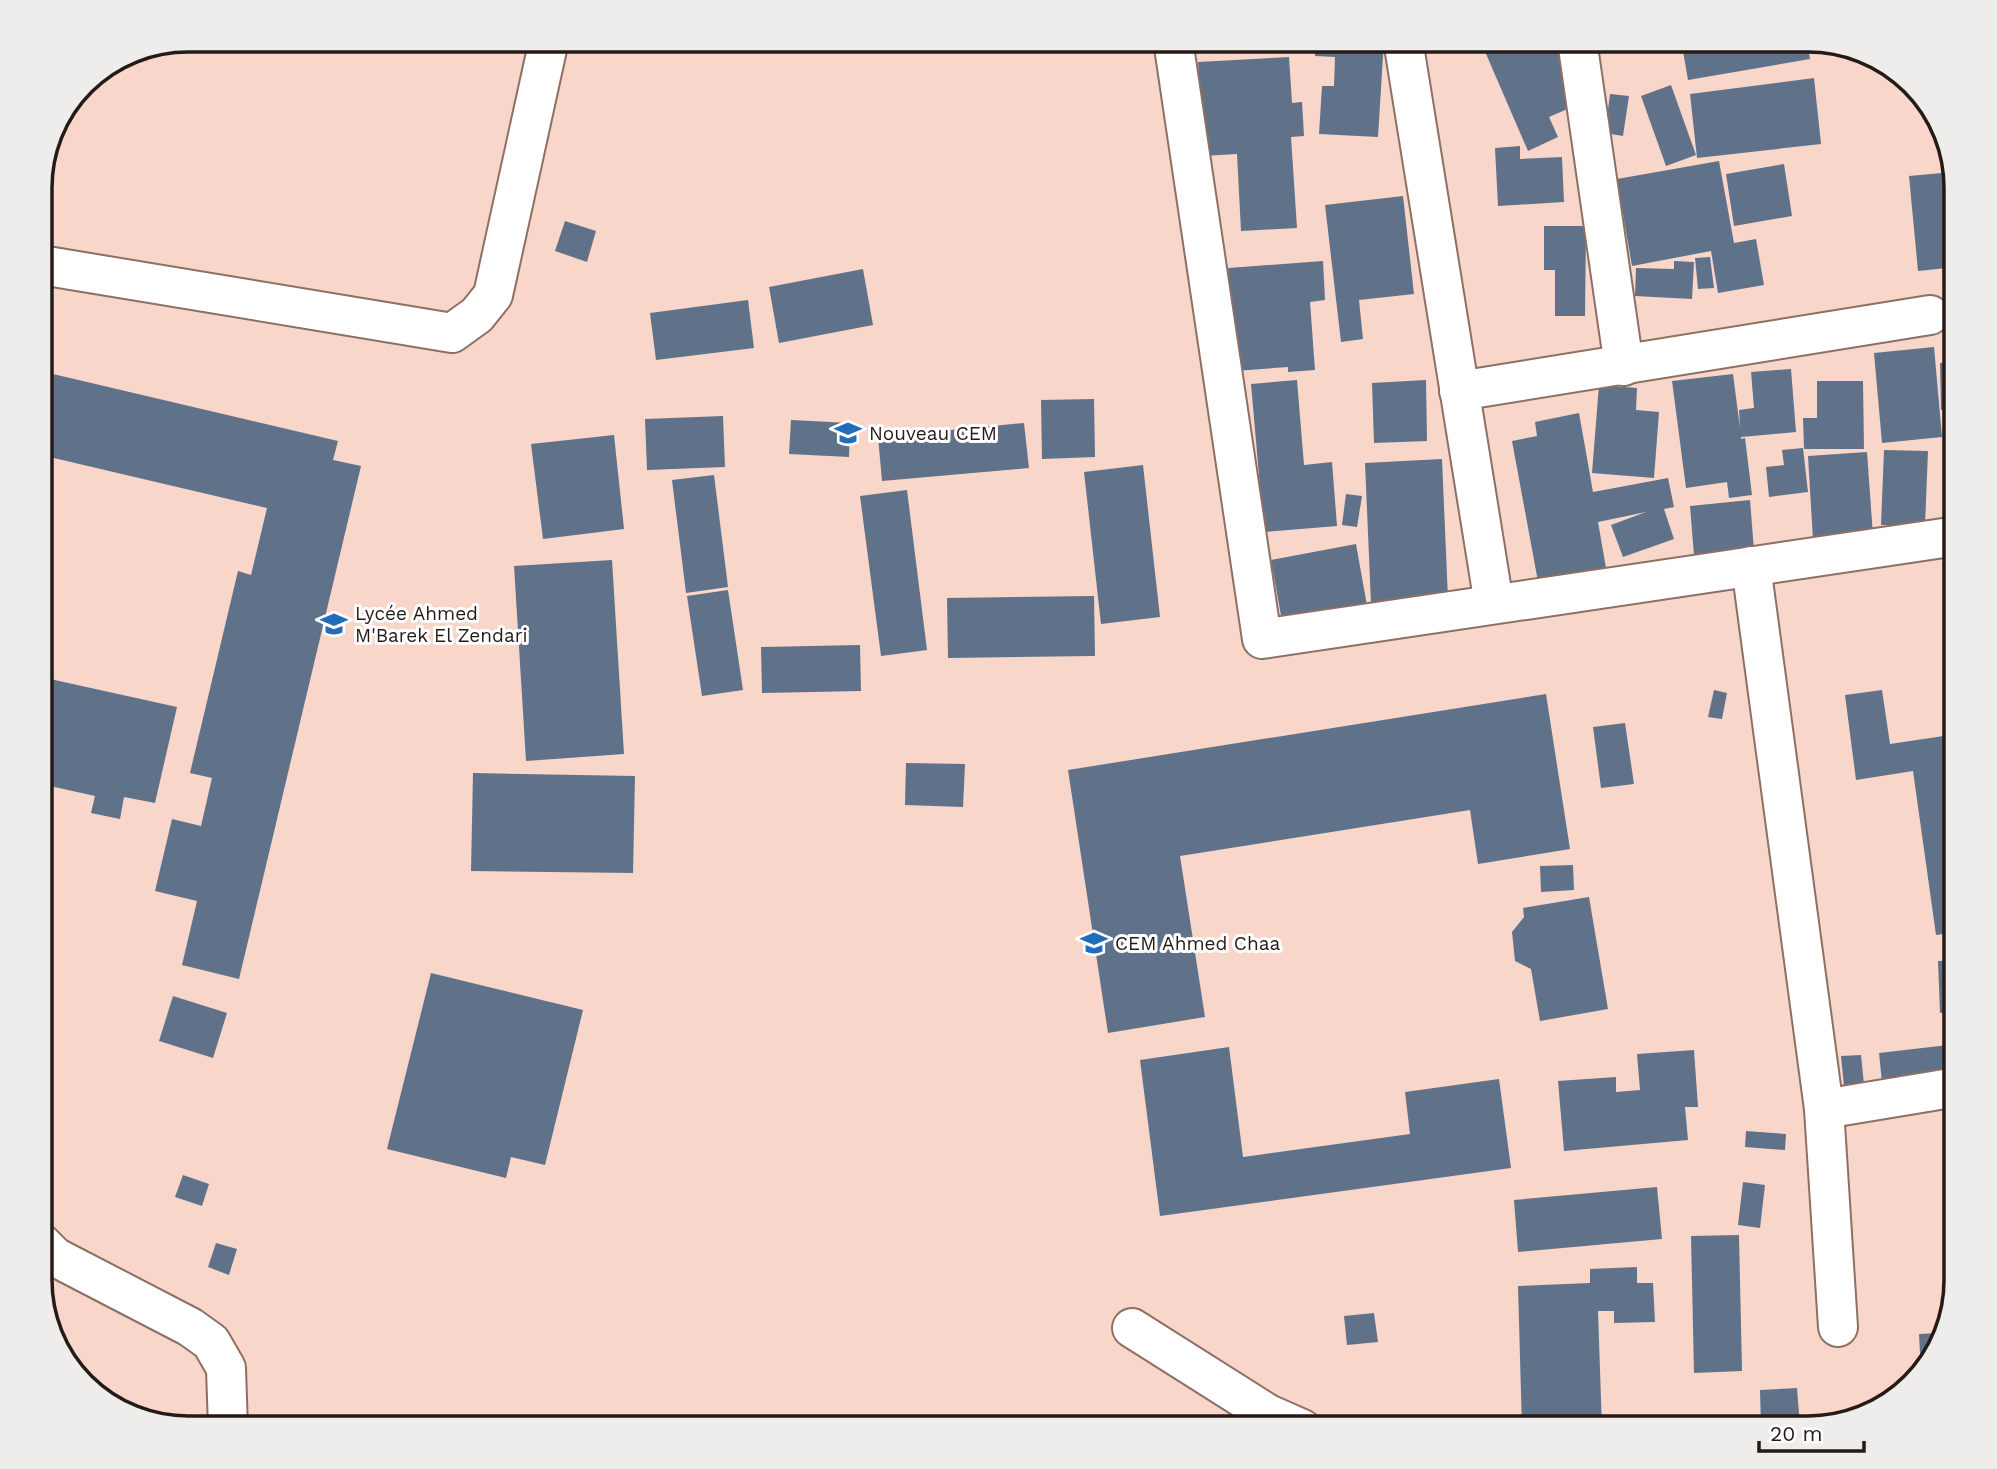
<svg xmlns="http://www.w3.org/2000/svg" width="1997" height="1469" font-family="'Work Sans',sans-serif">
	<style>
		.building { fill: #607289 }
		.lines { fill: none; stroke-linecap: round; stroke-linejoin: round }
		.minor-casing { stroke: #8d6f64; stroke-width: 42 }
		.minor { stroke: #fff; stroke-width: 38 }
		.labels { text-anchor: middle; stroke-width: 6; stroke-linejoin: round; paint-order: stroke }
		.poi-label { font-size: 19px; fill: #261a16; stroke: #fff; text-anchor: start }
		.rim { fill: none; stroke: #261a16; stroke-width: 3.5 }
	</style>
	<rect width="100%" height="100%" fill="#f8d6ca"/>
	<g class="building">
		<path d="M1315 40H1384L1378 137 1319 134 1322 86H1334L1335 57 1315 56Z"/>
		<path d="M1480 40H1559L1586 101 1549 117 1558 137 1528 151Z"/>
		<path d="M1681 40H1807L1810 59 1688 80Z"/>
		<path d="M1289 57 1292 103 1302 102 1304 136 1291 137 1297 228 1241 231 1237 154 1203 156 1198 62Z"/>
		<path d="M1814 78 1821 144 1697 158 1690 94Z"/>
		<path d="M1671 85 1696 155 1666 166 1641 96Z"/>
		<path d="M1610 94 1629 96 1623 136 1605 133Z"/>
		<path d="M1520 146V159L1562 157 1564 202 1498 206 1495 148Z"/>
		<path d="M1719 161 1734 243 1756 239 1764 285 1718 293 1711 251 1632 266 1617 179Z"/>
		<path d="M1784 164 1792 216 1734 226 1726 174Z"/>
		<path d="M1953 172 1957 188V267L1918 271 1909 176Z"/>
		<path d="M1403 196 1414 294 1359 300 1363 339 1341 342 1325 205Z"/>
		<path d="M565 221 596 231 587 262 555 251Z"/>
		<path d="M1544 226H1586L1585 316H1555V270H1544Z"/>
		<path d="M1710 257 1714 288 1698 289 1695 258Z"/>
		<path d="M1323 261 1325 300 1310 302 1315 370 1288 372V367L1235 371 1228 268Z"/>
		<path d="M1674 261 1694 262 1692 299 1635 296 1636 268 1674 269Z"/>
		<path d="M863 269 873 325 779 343 769 287Z"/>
		<path d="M748 300 754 348 656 360 650 313Z"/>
		<path d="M1934 347 1942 437 1882 443 1874 353Z"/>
		<path d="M1957 362V410H1941L1940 363Z"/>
		<path d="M1791 369 1796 432 1741 437V439L1745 438 1752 495 1729 498 1727 482 1686 488 1672 381 1733 374 1740 428 1739 410 1754 408 1751 372Z"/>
		<path d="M53 374 338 441 333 460 361 466 239 979 182 965 197 901 155 891 172 819 201 826 212 778 190 773 238 571 251 575 267 508 41 455V424Z"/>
		<path d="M1297 380 1304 465 1332 462 1337 526 1264 532 1251 384Z"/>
		<path d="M1426 380 1427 441 1374 443 1372 383Z"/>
		<path d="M1817 381H1863L1864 449H1804L1803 418H1817Z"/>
		<path d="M1599 385 1637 388 1636 410 1659 412 1654 478 1592 473Z"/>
		<path d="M1094 399 1095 457 1042 459 1041 400Z"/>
		<path d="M1579 413 1593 492 1668 478 1674 507 1664 509 1674 539 1623 557 1611 525 1646 512 1598 522 1607 574 1539 587 1512 441 1537 436 1535 422Z"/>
		<path d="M723 416 725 467 647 470 645 419Z"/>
		<path d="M791 420 850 423 849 457 789 454Z"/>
		<path d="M1024 423 1029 468 882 481 878 437Z"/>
		<path d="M614 435 624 529 543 539 531 444Z"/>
		<path d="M1803 448 1808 492 1769 497 1766 467 1784 465 1782 450Z"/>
		<path d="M1884 450 1928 451 1925 526 1881 525Z"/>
		<path d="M1867 452 1873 536 1813 540 1808 456Z"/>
		<path d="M1442 459 1448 599 1371 603 1365 463Z"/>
		<path d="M1143 465 1160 617 1101 624 1084 472Z"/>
		<path d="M714 475 728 587 686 593 672 480Z"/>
		<path d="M907 490 927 650 881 656 860 496Z"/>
		<path d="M1346 494 1362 496 1357 527 1342 525Z"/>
		<path d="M1750 500 1754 550 1694 555 1690 506Z"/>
		<path d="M1356 544 1371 628 1286 643 1271 560Z"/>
		<path d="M612 560 624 754 526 761 514 566Z"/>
		<path d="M728 590 743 690 702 696 687 596Z"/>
		<path d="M1094 596 1095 656 948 658 947 598Z"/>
		<path d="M860 645 861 691 762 693 761 647Z"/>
		<path d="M41 677 177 707 155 803 124 797 120 819 91 813 95 796 41 784Z"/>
		<path d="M1714 690 1727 693 1722 719 1708 717Z"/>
		<path d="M1882 690 1890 744 1957 734V932L1936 935 1913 771 1856 780 1845 695Z"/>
		<path d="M1546 694 1570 849 1478 864 1470 810 1180 856 1205 1017 1108 1033 1068 770Z"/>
		<path d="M1625 723 1634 784 1601 788 1593 727Z"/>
		<path d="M906 763 965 764 963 807 905 805Z"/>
		<path d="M473 773 635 776 633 873 471 871Z"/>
		<path d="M1573 865 1574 890 1541 892 1540 866Z"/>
		<path d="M1589 897 1608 1009 1540 1021 1531 969 1515 961 1512 932 1524 917 1523 908Z"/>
		<path d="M1957 960V1012L1940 1013 1938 961Z"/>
		<path d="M431 973 583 1010 545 1165 511 1157 506 1178 387 1149Z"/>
		<path d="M173 996 227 1013 213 1058 159 1041Z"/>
		<path d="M1957 1044V1094L1884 1102 1879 1053Z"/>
		<path d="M1229 1047 1243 1157 1410 1134 1405 1092 1499 1079 1511 1168 1160 1216 1140 1060Z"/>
		<path d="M1694 1050 1698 1107H1685L1688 1140 1564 1151 1558 1081 1616 1077V1092L1640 1090 1637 1054Z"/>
		<path d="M1861 1055 1865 1094 1845 1096 1841 1056Z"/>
		<path d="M1746 1131 1786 1134 1785 1150 1745 1147Z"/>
		<path d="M183 1175 209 1184 202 1206 175 1197Z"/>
		<path d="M1743 1182 1765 1185 1760 1228 1738 1225Z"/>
		<path d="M1657 1187 1662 1239 1518 1252 1514 1200Z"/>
		<path d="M1739 1235 1742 1371 1694 1373 1691 1236Z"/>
		<path d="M216 1243 237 1249 229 1275 208 1267Z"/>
		<path d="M1637 1267V1283H1653L1655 1322 1614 1323V1311H1598L1602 1429H1522L1518 1286 1590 1283V1269Z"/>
		<path d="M1374 1313 1378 1342 1347 1345 1344 1316Z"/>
		<path d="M1939 1333 1926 1370 1921 1375 1919 1334Z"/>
		<path d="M1797 1388 1800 1426 1761 1428 1760 1390Z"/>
	</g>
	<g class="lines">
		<defs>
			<g id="minor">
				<path d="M1173 40 1262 639 1957 536"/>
				<path d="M1403 40 1494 604"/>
				<path d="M1577 40 1624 366"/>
				<path d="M41 265 452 333 477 315 493 295 549 40"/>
				<path d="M1459 391 1930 315"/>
				<path d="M1751 566 1824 1109 1957 1087"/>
				<path d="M1824 1109 1838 1327"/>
				<path d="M41 1243 55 1257 190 1327 211 1342 226 1368 228 1429"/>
				<path d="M1132 1328 1268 1414 1302 1429"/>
			</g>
		</defs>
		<use href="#minor" class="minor-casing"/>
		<use href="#minor" class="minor"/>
	</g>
	<defs>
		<symbol id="school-bare" viewBox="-9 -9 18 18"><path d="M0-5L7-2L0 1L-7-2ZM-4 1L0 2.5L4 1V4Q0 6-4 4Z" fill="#236bbb" stroke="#fff" stroke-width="2.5" paint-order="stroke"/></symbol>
	</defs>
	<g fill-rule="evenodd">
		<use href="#school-bare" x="829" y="414" width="38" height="38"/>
		<use href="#school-bare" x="315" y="605" width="38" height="38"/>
		<use href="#school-bare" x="1075" y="924" width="38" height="38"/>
	</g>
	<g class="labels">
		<g class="poi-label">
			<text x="869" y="440">Nouveau CEM</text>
			<text x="355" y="620">Lycée Ahmed<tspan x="355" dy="22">M'Barek El Zendari</tspan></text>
			<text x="1115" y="950">CEM Ahmed Chaa</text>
		</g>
	</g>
	<path d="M0 0H1997V1469H0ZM188 52H1808A136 136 0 0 1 1944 188V1280A136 136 0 0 1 1808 1416H188A136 136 0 0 1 52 1280V188A136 136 0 0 1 188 52Z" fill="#eeedec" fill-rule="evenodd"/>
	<path class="rim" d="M188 52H1808A136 136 0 0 1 1944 188V1280A136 136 0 0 1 1808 1416H188A136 136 0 0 1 52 1280V188A136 136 0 0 1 188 52Z"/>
	<path d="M1759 1441v10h105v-10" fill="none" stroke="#261a16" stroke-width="3.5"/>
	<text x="1770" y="1441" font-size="21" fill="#261a16" stroke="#ffffff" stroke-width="5" paint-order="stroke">20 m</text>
</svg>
